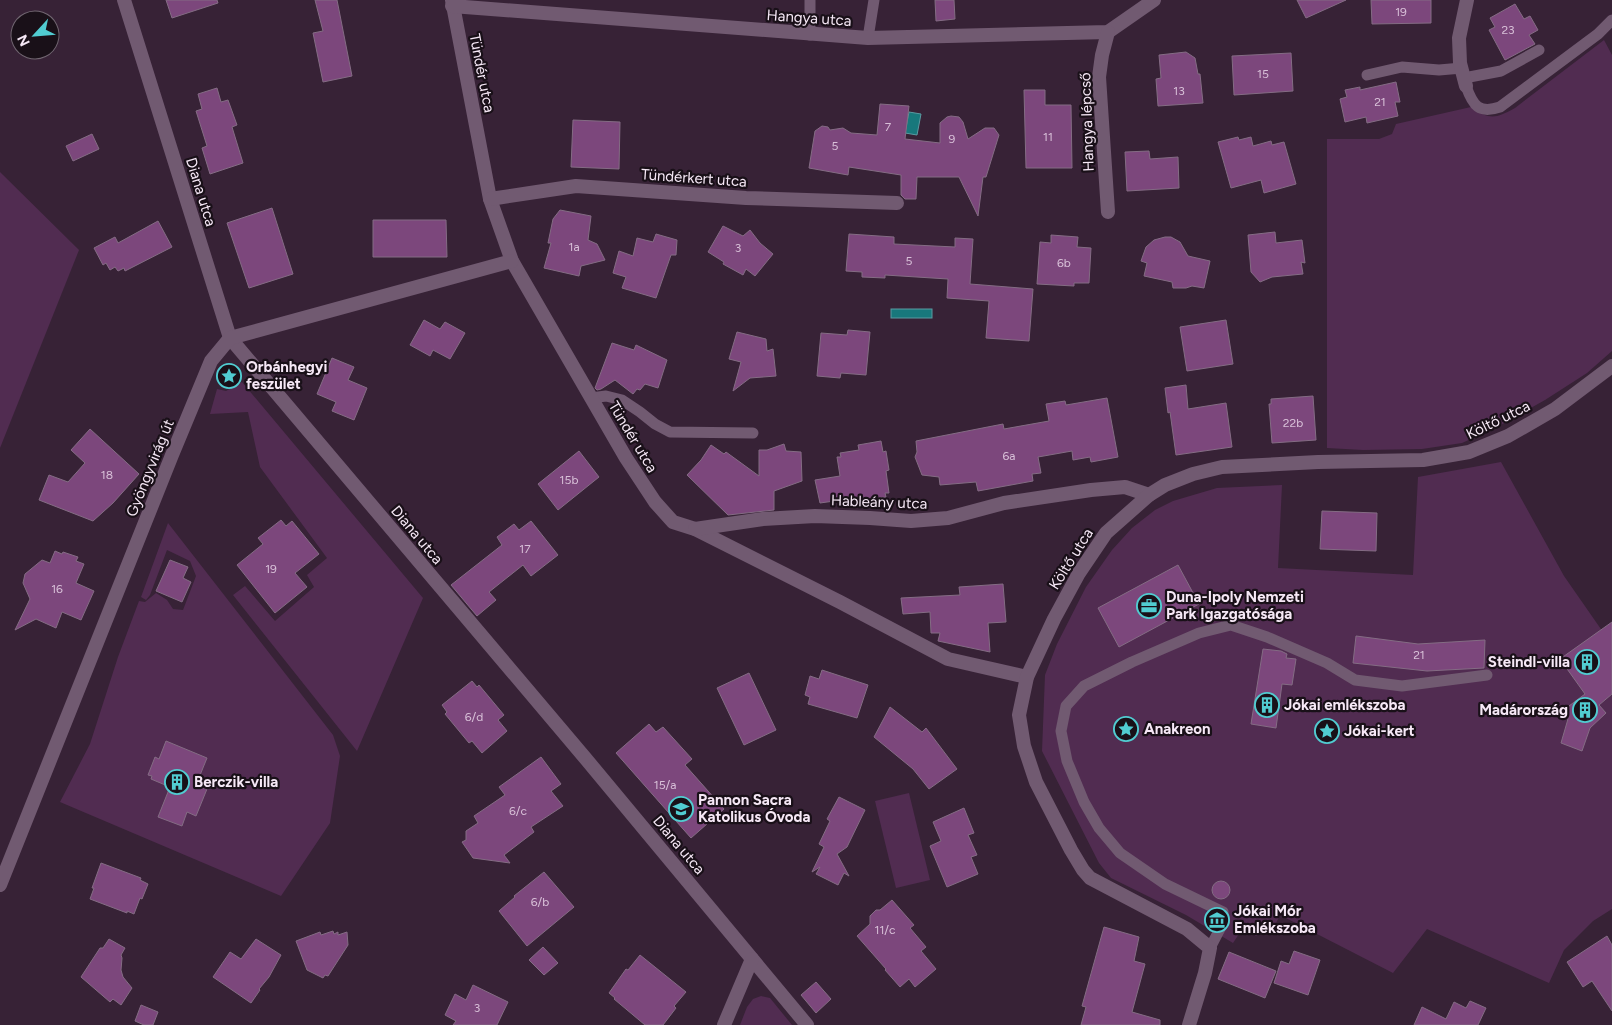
<svg xmlns="http://www.w3.org/2000/svg" width="1612" height="1025" font-family="Figtree,sans-serif">
	<style>
		.green { fill: #512c51 }
		.water { fill: #18787c; stroke: #5b9aa1 }
		.building { fill: #7c477c; stroke: #846c84 }
		.lines { fill: none; stroke-linecap: round; stroke-linejoin: round }
		.service { stroke: #715a71; stroke-width: 11 }
		.minor { stroke: #715a71; stroke-width: 14 }
		.labels { text-anchor: middle; stroke-width: 4.5; stroke-linejoin: round; paint-order: stroke }
		.number-label { font-size: 12px; fill: #d8c0d8 }
		.street-label { font-size: 15px; fill: #f6e8f6; stroke: #191018 }
		.poi-label { font-size: 15px; font-weight: bold; fill: #f6e8f6; stroke: #191018; text-anchor: start }
	</style>
	<rect width="100%" height="100%" fill="#372236"/>
	<g class="green">
		<path d="M1604 40 1612 55V351L1587 373 1545 400 1497 427 1462 443 1422 449 1363 450 1327 448V139H1379L1392 134 1396 124 1471 107C1490 120 1495 119 1515 108Z"/>
		<path d="M0 172 79 250 0 448Z"/>
		<path d="M242 382 423 598 357 751 233 595 245 586 275 621 314 587 307 575 327 558 260 467 248 412 210 414 217 389 226 391Z"/>
		<path d="M1501 462 1564 576 1612 645V909L1593 921 1564 950 1549 983 1427 929 1393 973 1280 915 1274 927 1256 936 1243 928 1233 943 1186 915 1111 878 1099 863 1042 751 1045 675 1057 644 1086 587 1112 550 1132 528 1155 510 1173 501 1217 488 1282 485 1278 568 1413 575 1418 477Z"/>
		<path d="M168 523 333 735 340 756 330 823 281 896 60 802 90 744 118 657 139 601 145 602 156 593 167 600 173 609 183 610 196 576 190 561 167 550 150 595 146 600 141 597Z"/>
		<path d="M909 793 930 880 896 888 875 801Z"/>
		<path d="M761 996 770 998 792 1025H740L747 1007 753 999Z"/>
	</g>
	<g class="water">
		<path d="M909 112 921 114 917 135 905 133Z"/>
		<rect x="891" y="309" width="41" height="9"/>
	</g>
	<g class="building">
		<path d="M166 0H217L218 3 172 18Z"/>
		<path d="M315 0H337L352 76 323 82 313 33 323 31Z"/>
		<path d="M935 0H954L955 19 936 21Z"/>
		<path d="M1297 0H1346L1306 18Z"/>
		<path d="M1371 0H1431V23L1372 24Z"/>
		<path d="M1515 4 1524 19 1530 16 1538 30 1529 35 1535 44 1505 60 1489 30 1495 27 1490 18Z"/>
		<path d="M1186 52 1195 58 1198 74H1200L1203 103 1158 106 1156 79 1161 78 1159 55Z"/>
		<path d="M1291 53 1293 91 1234 95 1232 56Z"/>
		<path d="M1396 82 1400 102H1395L1398 116 1367 123 1366 117 1345 122 1340 99 1347 97 1345 90 1360 87V90Z"/>
		<path d="M217 88 221 102 228 100 237 125 232 127 243 163 210 174 202 148 207 146 196 111 202 109 198 94Z"/>
		<path d="M1024 90H1045V105H1071L1072 168H1026Z"/>
		<path d="M880 104 909 106 905 139 940 143V123L947 117 951 116 959 117 963 122 968 139 985 128H994L999 135 986 177H983L978 216 959 177H917L916 199H905L901 195V175L849 167 848 175 809 168 815 131 822 126 828 127 830 130 843 128 851 133 877 135Z"/>
		<path d="M573 120 620 122 619 169 571 167Z"/>
		<path d="M92 134 99 149 73 161 66 146Z"/>
		<path d="M1238 137 1239 140 1251 137 1253 146 1271 141 1272 145 1284 142 1296 184 1264 193 1261 180 1231 188 1218 142Z"/>
		<path d="M1149 151 1150 159 1178 157 1179 188 1127 191 1125 152Z"/>
		<path d="M272 208 293 274 249 288 227 223Z"/>
		<path d="M560 210 591 216 588 240 597 244 605 260 581 266 579 276 544 268 551 243H548L553 219Z"/>
		<path d="M373 220H446L447 257H373Z"/>
		<path d="M158 221 172 247 125 271 124 268 118 271 115 267 110 270 106 263 103 265 94 248 115 237 118 243Z"/>
		<path d="M723 226 743 236 750 230 760 243 773 254 755 276 746 269 743 275 723 264 724 262 708 252Z"/>
		<path d="M1275 232 1276 243 1302 240 1305 263 1301 262 1303 274 1272 277 1260 282 1251 272 1248 235Z"/>
		<path d="M656 234 677 240 676 255H671L656 298 622 288 626 277 613 273 619 251 633 256 637 238 653 242Z"/>
		<path d="M849 234 894 237V244L955 247V238L973 239 970 284 1033 289 1029 341 986 338 989 301 947 298 948 279 885 275V278L862 277V272L846 271Z"/>
		<path d="M1051 235 1078 237 1077 247 1091 248 1089 283H1074V286L1037 284 1040 242 1051 243Z"/>
		<path d="M1165 237H1171L1180 242 1188 256 1210 261 1204 288 1192 286 1186 288H1173L1172 282 1144 276 1147 263 1141 261 1146 247 1154 240Z"/>
		<path d="M424 320 440 329 445 322 465 333 450 359 433 350 430 356 410 345Z"/>
		<path d="M1226 320 1233 364 1187 371 1180 327Z"/>
		<path d="M848 330 870 332 866 375 841 373 840 378 817 376 821 333 847 335Z"/>
		<path d="M737 332 766 339 767 351 773 349 776 376 750 378 733 391 741 362 729 359Z"/>
		<path d="M612 343 634 350 636 345 667 360 658 388 645 384 640 390 637 389 633 394 615 380 601 389 597 390 595 388Z"/>
		<path d="M332 358 354 367 348 380 367 388 354 420 332 411 336 402 317 394Z"/>
		<path d="M1186 385 1188 409 1226 403 1232 447 1176 455 1170 412 1168 413 1165 388Z"/>
		<path d="M1313 396 1316 440 1272 443 1269 404H1271V399Z"/>
		<path d="M1107 398 1118 457 1091 462 1090 457 1073 460 1072 451 1038 457 1041 473 1032 474 1033 481 978 491 976 482 940 485 939 477 922 475 915 457 917 452 916 441 1003 424 1004 429 1049 421 1046 404 1065 401 1066 405Z"/>
		<path d="M90 429 139 474 113 503 93 521 39 500 49 475 68 482 85 463 71 450Z"/>
		<path d="M881 441 883 452 886 451 889 470 886 471 889 493H885L886 497 864 500 863 497 820 503 815 480 840 476 837 457H841L840 453 859 450 858 445Z"/>
		<path d="M784 444 786 451 801 452 802 481 774 491V510L728 515 687 475 701 460 711 445 724 454 726 452 759 476V450H767Z"/>
		<path d="M579 451 599 477 558 510 538 484Z"/>
		<path d="M1322 511 1377 513 1376 551 1320 549Z"/>
		<path d="M281 520 286 526 292 521 319 554 295 573 307 587 275 613 237 565 263 544 258 538Z"/>
		<path d="M531 521 558 555 531 576 523 565 489 592 496 600 477 616 451 585 502 545 497 537 514 524 519 530Z"/>
		<path d="M55 551 62 554 63 552 78 557 76 561 84 564 76 583 94 591 81 620 62 612 56 628 36 619 15 630 30 599 23 583 25 574 42 560 50 563Z"/>
		<path d="M170 560 188 567 183 578 191 582 182 602 156 591Z"/>
		<path d="M1178 565 1199 604 1119 647 1098 608Z"/>
		<path d="M1003 584 1006 622 988 623 990 652 938 641 940 633H931L930 612 903 614 901 598 960 595 959 587Z"/>
		<path d="M1612 622V694L1599 705 1606 713 1590 728 1582 751 1561 743 1568 719 1565 718 1569 706 1585 694 1560 659Z"/>
		<path d="M1356 636 1418 644 1485 640 1484 668 1427 671 1353 663Z"/>
		<path d="M1263 649 1281 651 1287 654 1286 658 1296 659 1292 685 1282 684 1276 728 1251 724Z"/>
		<path d="M822 670 868 685 857 718 808 704 810 697 805 695 810 676 819 679Z"/>
		<path d="M749 673 776 730 744 745 717 688Z"/>
		<path d="M472 681 477 687 479 685 504 715 498 720 507 731 482 753 472 741 469 743 445 714 447 712 442 705Z"/>
		<path d="M890 707 922 732 926 728 957 769 929 789 913 769 874 737Z"/>
		<path d="M649 724 656 732 663 727 692 759 685 765 724 809 691 838 616 753Z"/>
		<path d="M166 741 207 758 196 785 207 789 196 816 187 812 182 826 158 817 170 787 151 779 152 776 148 775 155 757 159 759Z"/>
		<path d="M541 757 561 784 551 791 563 806 531 827 534 832 504 855 510 863 473 858 462 842 466 840V831L478 823 474 816 505 795 499 787Z"/>
		<path d="M839 797 865 810 847 847 837 854 849 876 844 873 838 885 816 874 820 867 812 872 824 847 819 844 830 821 827 819Z"/>
		<path d="M964 808 974 833 968 835 977 855 971 857 978 874 947 887 930 846 941 841 933 822Z"/>
		<path d="M101 863 141 878 140 880 148 884 142 899 140 898 134 914 127 911V913L90 899 94 888H92Z"/>
		<path d="M544 872 574 907 527 946 499 911 515 897 514 896Z"/>
		<circle cx="1221" cy="890" r="9"/>
		<path d="M892 900 914 925 910 928 926 947 921 951 936 969 915 987 909 979 900 987 885 970 886 969 857 936 870 924V916L876 910H880Z"/>
		<path d="M1104 927 1139 937 1134 961 1145 964 1132 1012 1160 1020V1025H1081L1086 1007 1082 1006Z"/>
		<path d="M333 931 334 934 338 932V935L347 932 348 945 328 976 325 975 323 978 307 970 296 941 320 932 321 935Z"/>
		<path d="M1607 936 1612 945V1011L1592 981 1583 987 1567 962Z"/>
		<path d="M109 939 125 948 121 955 122 958 121 970 123 977 132 988 121 1005 113 999 110 1002 81 977 100 948H103Z"/>
		<path d="M256 939 281 955 269 977 259 989 260 990 251 1003 213 977 230 952 241 959Z"/>
		<path d="M543 947 558 963 544 975 529 960Z"/>
		<path d="M1294 951 1320 960 1308 995 1274 983 1281 961 1289 964Z"/>
		<path d="M1229 952 1276 971 1265 998 1218 979Z"/>
		<path d="M640 955 686 992 674 1006 676 1008 663 1025H645L614 999 615 998 609 993 626 969 628 970Z"/>
		<path d="M816 982 831 999 816 1013 801 995Z"/>
		<path d="M473 985 508 1002 497 1025H453L456 1021 445 1015 455 994 466 1000Z"/>
		<path d="M1470 1001 1486 1008 1478 1025H1414L1422 1007 1446 1019 1454 1002 1466 1008Z"/>
		<path d="M141 1005 158 1012 153 1025H144L135 1021Z"/>
	</g>
	<g class="lines">
		<g class="service">
			<path d="M810 0V35"/>
			<path d="M868 38 874 0"/>
			<path d="M1367 75 1402 67 1439 70 1462 68"/>
			<path d="M1464 78 1501 71 1539 50"/>
			<path d="M1466 86C1473 106 1479 114 1500 107L1598 34 1612 20"/>
			<path d="M591 398 606 396 622 400 640 412 655 424 670 432 753 433"/>
			<path d="M1210 948 1222 925 1223 912 1165 884 1120 853 1099 828 1084 802 1067 761 1061 731 1066 706 1084 686 1132 662 1199 633 1231 625 1267 637 1327 663 1355 680 1402 686 1487 675"/>
		</g>
		<g class="minor">
			<path d="M124 0 230 338 586 759 807 1025"/>
			<path d="M452 0 490 199 512 261 626 458 655 502 673 522 695 529 840 602 948 659 1027 677"/>
			<path d="M452 6 868 38 1108 32 1154 0"/>
			<path d="M1466 86 1460 63 1459 38 1467 0"/>
			<path d="M490 199 576 186 746 198 897 203"/>
			<path d="M1108 212 1099 77 1102 55 1108 32"/>
			<path d="M695 529 763 519 815 516 870 518 911 521 948 518 1004 503 1091 490 1125 487 1149 495"/>
			<path d="M0 885 172 455 211 361 230 338 512 261"/>
			<path d="M724 1025 752 959"/>
			<path d="M1189 1025 1205 973 1210 948 1187 929 1090 878 1083 870 1071 850 1036 782 1024 746 1019 715 1027 677 1054 619 1079 573 1106 533 1149 495 1165 485 1193 474 1222 467 1318 462 1423 460 1469 452 1508 436 1555 409 1612 366"/>
		</g>
	</g>
	<defs>
		<symbol id="sight-ring" viewBox="-11 -11 22 22"><circle r="9.5" fill="#191018" stroke="#51ccd1" stroke-width="1.5"/><path d="M0-6L1.8-2.2L6-1.7L2.9 1.2L3.7 5.4L0 3.3L-3.7 5.4L-2.9 1.2L-6-1.7L-1.8-2.2Z" fill="#51ccd1"/></symbol>
		<symbol id="office-ring" viewBox="-11 -11 22 22"><circle r="9.5" fill="#191018" stroke="#51ccd1" stroke-width="1.5"/><path d="M-6-3h4V-5.5h4V-3h4V5H-6ZM-1-4.5V-3h2v-1.5ZM-6 0V1H6V0Z" fill="#51ccd1"/></symbol>
		<symbol id="building-ring" viewBox="-11 -11 22 22"><circle r="9.5" fill="#191018" stroke="#51ccd1" stroke-width="1.5"/><path d="M-4-6H4V6H1V3H-1V6H-4ZM-2.5-4.3h1.7v1.8h-1.7ZM.8-4.3h1.7v1.8H.8ZM-2.5-1h1.7V.8h-1.7ZM.8-1h1.7V.8H.8Z" fill="#51ccd1"/></symbol>
		<symbol id="school-ring" viewBox="-11 -11 22 22"><circle r="9.5" fill="#191018" stroke="#51ccd1" stroke-width="1.5"/><path d="M0-5L7-2L0 1L-7-2ZM-4 1L0 2.5L4 1V4Q0 6-4 4Z" fill="#51ccd1"/></symbol>
		<symbol id="museum-ring" viewBox="-11 -11 22 22"><circle r="9.5" fill="#191018" stroke="#51ccd1" stroke-width="1.5"/><path d="M0-6L6-3V-2H-6V-3ZM-5-1h2V3h-2ZM-1-1h2V3h-2ZM3-1h2V3H3ZM-6 4H6V6H-6Z" fill="#51ccd1"/></symbol>
	</defs>
	<g fill-rule="evenodd">
		<use href="#sight-ring" x="215" y="362" width="28" height="28"/>
		<use href="#office-ring" x="1135" y="592" width="28" height="28"/>
		<use href="#building-ring" x="1573" y="648" width="28" height="28"/>
		<use href="#building-ring" x="1253" y="691" width="28" height="28"/>
		<use href="#building-ring" x="1571" y="696" width="28" height="28"/>
		<use href="#sight-ring" x="1112" y="715" width="28" height="28"/>
		<use href="#sight-ring" x="1313" y="717" width="28" height="28"/>
		<use href="#building-ring" x="163" y="768" width="28" height="28"/>
		<use href="#school-ring" x="667" y="795" width="28" height="28"/>
		<use href="#museum-ring" x="1203" y="906" width="28" height="28"/>
	</g>
	<g class="labels">
		<g class="number-label">
			<text x="1401" y="16">19</text>
			<text x="1508" y="34">23</text>
			<text x="1263" y="78">15</text>
			<text x="1179" y="95">13</text>
			<text x="1380" y="106">21</text>
			<text x="888" y="131">7</text>
			<text x="1048" y="141">11</text>
			<text x="952" y="143">9</text>
			<text x="835" y="150">5</text>
			<text x="574" y="251">1a</text>
			<text x="738" y="252">3</text>
			<text x="909" y="265">5</text>
			<text x="1064" y="267">6b</text>
			<text x="1293" y="427">22b</text>
			<text x="1009" y="460">6a</text>
			<text x="107" y="479">18</text>
			<text x="569" y="484">15b</text>
			<text x="525" y="553">17</text>
			<text x="271" y="573">19</text>
			<text x="57" y="593">16</text>
			<text x="1419" y="659">21</text>
			<text x="474" y="721">6/d</text>
			<text x="665" y="789">15/a</text>
			<text x="518" y="815">6/c</text>
			<text x="540" y="906">6/b</text>
			<text x="885" y="934">11/c</text>
			<text x="477" y="1012">3</text>
		</g>
		<g class="street-label">
			<text transform="translate(809 18) rotate(4)" y="5">Hangya utca</text>
			<text transform="translate(482 73) rotate(79)" y="5">Tündér utca</text>
			<text transform="translate(1087 122) rotate(-92)" y="5">Hangya lépcső</text>
			<text transform="translate(694 178) rotate(4)" y="5">Tündérkert utca</text>
			<text transform="translate(201 192) rotate(73)" y="5">Diana utca</text>
			<text transform="translate(1498 420) rotate(-26)" y="5">Költő utca</text>
			<text transform="translate(633 437) rotate(59)" y="5">Tündér utca</text>
			<text transform="translate(150 468) rotate(-68)" y="5">Gyöngyvirág út</text>
			<text transform="translate(879 502) rotate(2)" y="5">Hableány utca</text>
			<text transform="translate(417 535) rotate(50)" y="5">Diana utca</text>
			<text transform="translate(1071 559) rotate(-58)" y="5">Költő utca</text>
			<text transform="translate(679 845) rotate(50)" y="5">Diana utca</text>
		</g>
		<g class="poi-label">
			<text x="246" y="372">Orbánhegyi<tspan x="246" dy="17">feszület</tspan></text>
			<text x="1166" y="602">Duna-Ipoly Nemzeti<tspan x="1166" dy="17">Park Igazgatósága</tspan></text>
			<text x="1570" y="667" text-anchor="end">Steindl-villa</text>
			<text x="1284" y="710">Jókai emlékszoba</text>
			<text x="1568" y="715" text-anchor="end">Madárország</text>
			<text x="1144" y="734">Anakreon</text>
			<text x="1344" y="736">Jókai-kert</text>
			<text x="194" y="787">Berczik-villa</text>
			<text x="698" y="805">Pannon Sacra<tspan x="698" dy="17">Katolikus Óvoda</tspan></text>
			<text x="1234" y="916">Jókai Mór<tspan x="1234" dy="17">Emlékszoba</tspan></text>
		</g>
	</g>
	<g transform="translate(35 35) rotate(244)"><circle r="24" fill="#191018" stroke="#716671"/>
	<path d="M0-4L9 19L0 12L-9 19Z" fill="#51ccd1"/>
	<text y="-8" font-size="14" font-weight="bold" text-anchor="middle" fill="#f6e8f6">N</text>
	</g>
</svg>
